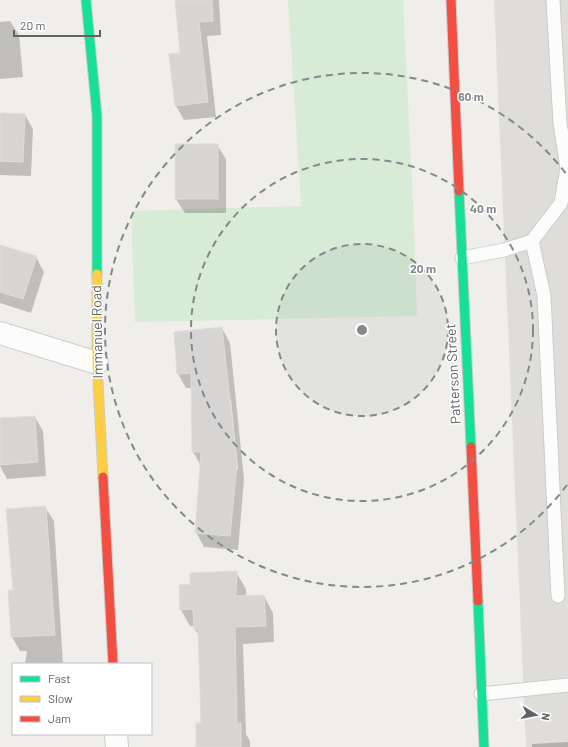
<svg xmlns="http://www.w3.org/2000/svg" width="568" height="747" font-family="Barlow,sans-serif">
	<style>
		.industrial { fill: #dfddda }
		.green { fill: #d8ebd6 }
		.shadow { fill: #0003; fill-rule: evenodd }
		.building { fill: #d6d5d3; stroke: #deddd9 }
		.lines { fill: none; stroke-linecap: round; stroke-linejoin: round }
		.lane-casing { stroke: #cbcccc; stroke-width: 15 }
		.street-casing { stroke: #cbcccc; stroke-width: 24 }
		.fast-casing { stroke: #cacacb; stroke-width: 11 }
		.slow-casing { stroke: #cacacb; stroke-width: 11 }
		.jam-casing { stroke: #cacacb; stroke-width: 11 }
		.lane { stroke: #fdfcfc; stroke-width: 13 }
		.street { stroke: #fdfcfc; stroke-width: 22 }
		.fast { stroke: #16e098; stroke-width: 9 }
		.slow { stroke: #ffcf43; stroke-width: 9 }
		.jam { stroke: #f24e42; stroke-width: 9 }
		.ring { fill: none; stroke: #84888a; stroke-width: 2; stroke-dasharray: 7 5 }
		.labels { text-anchor: middle; stroke-width: 3; stroke-linejoin: round; paint-order: stroke }
		.street-label { font-size: 14px; fill: #5f6368; stroke: #fff }
		.centre { fill: #84888a; stroke: #fff; stroke-width: 2 }
		.ring-label { font-size: 12px; text-anchor: middle; font-weight: bold; fill: #84888a; stroke: #fff; stroke-width: 3; stroke-linejoin: round; paint-order: stroke }
	</style>
	<rect width="100%" height="100%" fill="#efeeea"/>
	<path class="industrial" d="M494 0H568V747H526Z"/>
	<path class="green" d="M288 0H403L413 203 417 316 135 322 131 211 301 206Z"/>
	<g class="shadow">
		<path d="M176 0H219L221 35 207 36 216 117 184 120 176 106 170 55 181 54Z"/>
		<path d="M10 21 19 35 23 77 0 79V22Z"/>
		<path d="M0 114 25 115 33 129 31 176 0 175Z"/>
		<path d="M217 145 226 159V213H185L176 199Z"/>
		<path d="M0 246 36 257 44 272 31 313 0 303Z"/>
		<path d="M222 328 230 343 244 479 238 550 204 547 196 532 201 466 193 452 192 388H186L178 374 175 333ZM229 398 231 400 238 469H236Z"/>
		<path d="M35 417 43 431 46 476 7 479 0 466V419Z"/>
		<path d="M45 507 54 521 63 664H25L27 651H20L12 637 14 591Z"/>
		<path d="M236 572 246 589V597L264 596 273 613 274 642 243 644 246 734 250 741V747H197L202 724 199 636 195 629V626H190L181 610 191 585Z"/>
		<path d="M568 742V747H532V744Z"/>
	</g>
	<g class="building">
		<path d="M175 0H212L213 21 199 22 208 102 175 106 169 54 180 53Z"/>
		<path d="M0 113 25 114 23 162 0 161Z"/>
		<rect x="175" y="144" width="43" height="55"/>
		<path d="M0 245 37 256 23 299 0 292Z"/>
		<path d="M222 327 237 464 230 536 195 533 201 452H192L191 373 177 374 174 332Z"/>
		<path d="M35 416 38 462 0 465V418Z"/>
		<path d="M46 506 55 635 11 637 8 590H13L6 509Z"/>
		<path d="M237 571 236 596 264 595 266 626 235 627 237 723H241V747H196V723H201L198 629H194L193 609 180 610 179 585 190 584V573Z"/>
	</g>
	<g class="lines">
		<defs>
			<g id="lane">
				<path d="M532 241 544 296 558 596"/>
				<path d="M462 258 504 250 532 241 561 203 567 168 560 123 553 0"/>
				<path d="M481 694 568 685"/>
			</g>
			<g id="street">
				<path d="M0 333 97 363"/>
				<path d="M116 734 117 747"/>
			</g>
			<g id="fast">
				<path d="M86 0 97 116V274"/>
				<path d="M459 191 471 447"/>
				<path d="M478 601 484 747"/>
			</g>
			<path id="slow" d="M97 274V363L103 477"/>
			<g id="jam">
				<path d="M451 0 459 191"/>
				<path d="M471 447 478 601"/>
				<path d="M103 477 113 664"/>
			</g>
		</defs>
		<use href="#lane" class="lane-casing"/>
		<use href="#street" class="street-casing"/>
		<use href="#fast" class="fast-casing"/>
		<use href="#slow" class="slow-casing"/>
		<use href="#jam" class="jam-casing"/>
		<use href="#lane" class="lane"/>
		<use href="#street" class="street"/>
		<use href="#fast" class="fast"/>
		<use href="#slow" class="slow"/>
		<use href="#jam" class="jam"/>
	</g>
	<circle cx="362" cy="330" r="86" fill="#84888a" fill-opacity=".12"/>
	<g class="ring">
		<circle cx="362" cy="330" r="86"/>
		<circle cx="362" cy="330" r="171"/>
		<path d="M567 485A257 257 0 1 1 567 175"/>
	</g>
	<g class="labels">
		<g class="street-label">
			<text transform="translate(97 332) rotate(-91)" y="5">Immanuel Road</text>
			<text transform="translate(453 374) rotate(-93)" y="5">Patterson Street</text>
		</g>
	</g>
	<circle cx="362" cy="330" r="6" class="centre"/>
	<g class="ring-label">
		<text x="471" y="101">60 m</text>
		<text x="483" y="213">40 m</text>
		<text x="423" y="273">20 m</text>
	</g>
	<rect x="12" y="663" width="140" height="72" fill="#ffffff" stroke="#bfc1c3"/>
	<rect x="20" y="676" width="20" height="6" fill="#16e098" stroke="#bfc1c3"/>
	<text x="48" y="683" font-size="12" fill="#5f6368">Fast</text>
	<rect x="20" y="696" width="20" height="6" fill="#ffcf43" stroke="#bfc1c3"/>
	<text x="48" y="703" font-size="12" fill="#5f6368">Slow</text>
	<rect x="20" y="716" width="20" height="6" fill="#f24e42" stroke="#bfc1c3"/>
	<text x="48" y="723" font-size="12" fill="#5f6368">Jam</text>
	<g transform="translate(536 715) rotate(100)" stroke="#ffffff" stroke-width="3" paint-order="stroke">
	<path d="M0-3L7 15L0 10L-7 15Z" fill="#5f6368"/>
	<text y="-6" font-size="11" font-weight="bold" text-anchor="middle" fill="#5f6368">N</text>
	</g>
	<path d="M14 30v6h86v-6" fill="none" stroke="#5f6368" stroke-width="2"/>
	<text x="20" y="30" font-size="12" fill="#5f6368" stroke="#ffffff" stroke-width="3" paint-order="stroke">20 m</text>
</svg>
